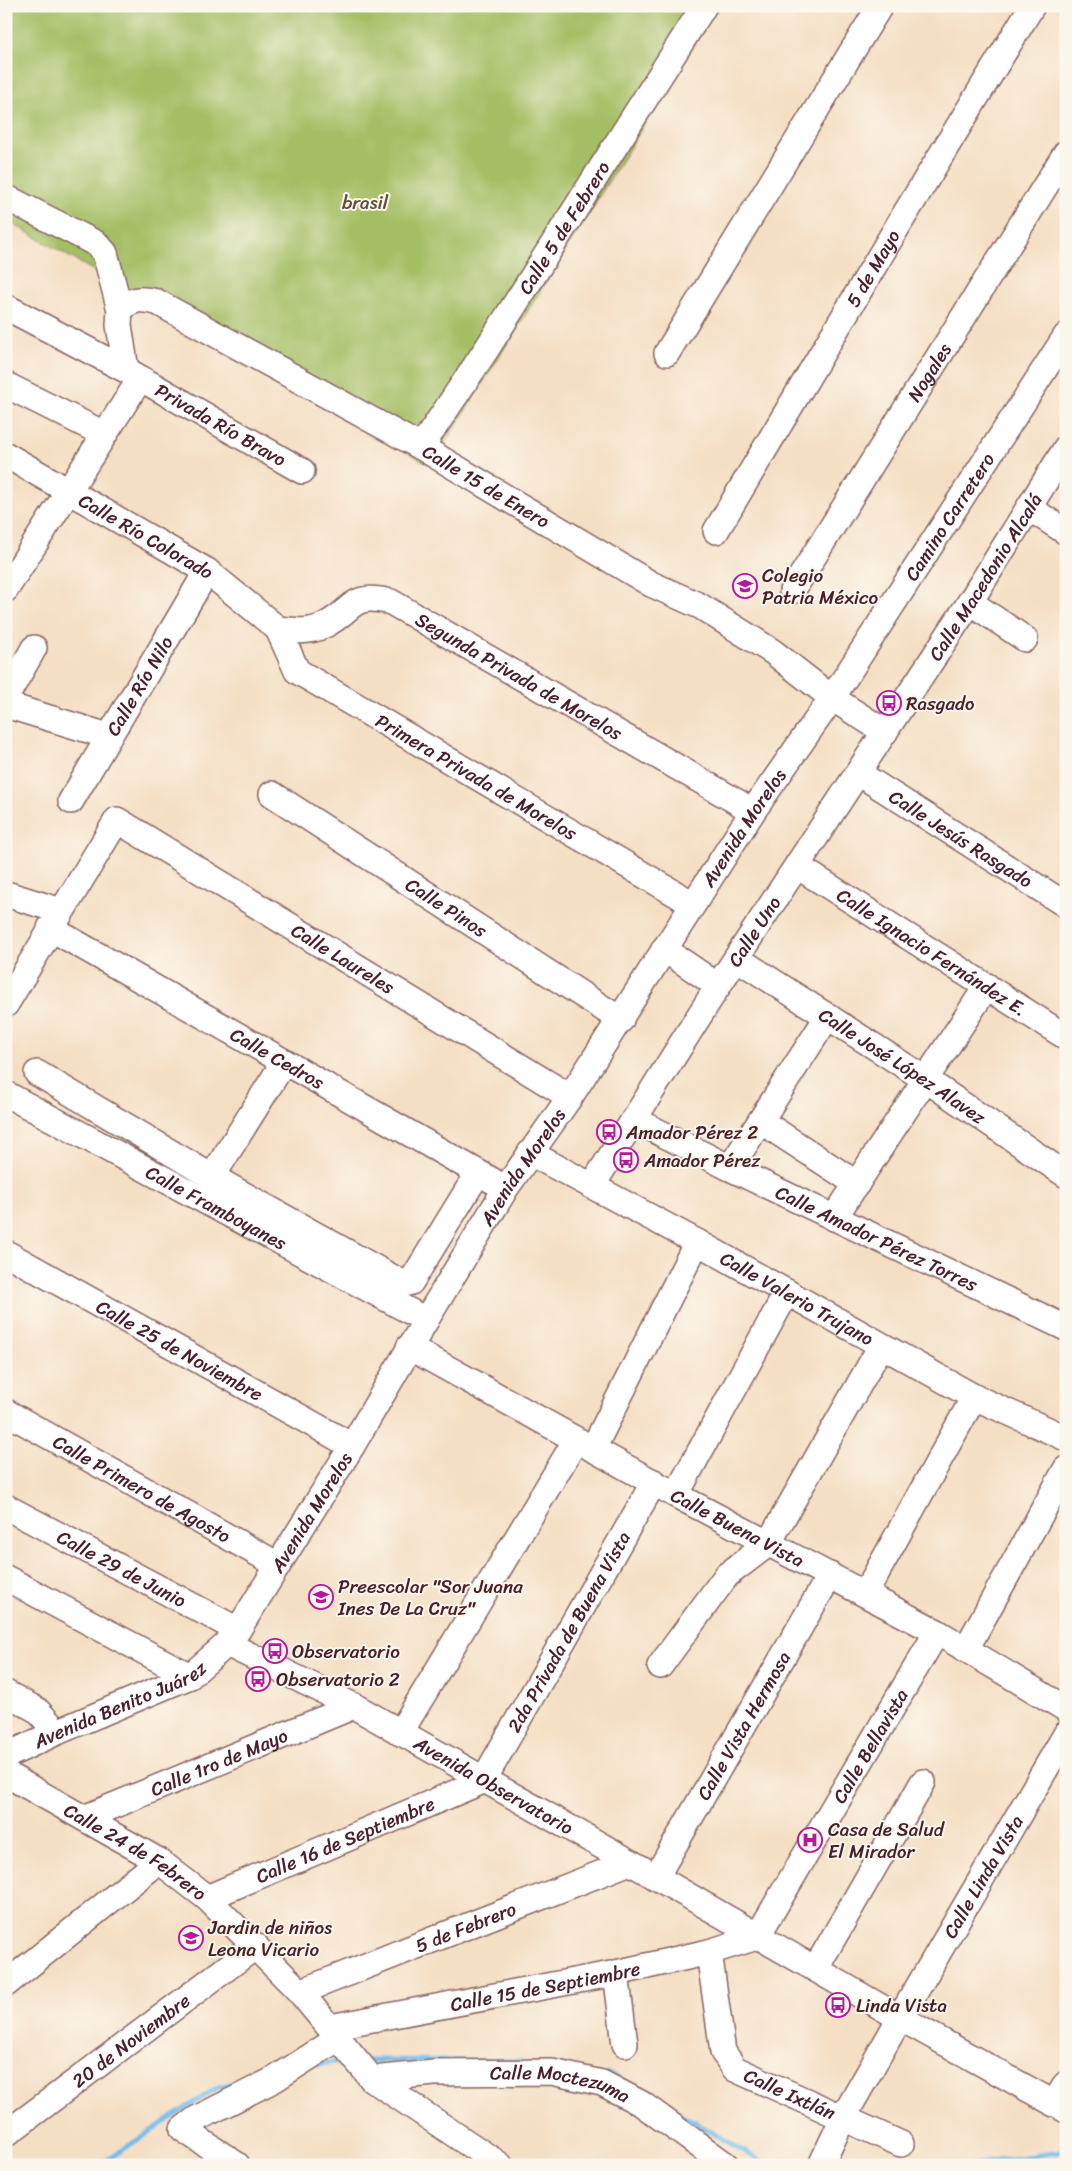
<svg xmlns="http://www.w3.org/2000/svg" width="1072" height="2171" font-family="Sriracha,sans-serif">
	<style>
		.green { fill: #a4be64; stroke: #776e48 }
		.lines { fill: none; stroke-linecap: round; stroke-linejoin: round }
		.stream { stroke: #72beec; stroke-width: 5 }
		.minor-casing { stroke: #866261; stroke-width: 28 }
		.minor { stroke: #fff; stroke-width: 25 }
		.labels { text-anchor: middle; stroke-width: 4; stroke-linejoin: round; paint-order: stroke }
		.park-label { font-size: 19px; fill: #654f3c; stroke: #fbf7ec }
		.street-label { font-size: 19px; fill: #4a1f2b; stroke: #fbf7ec }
		.poi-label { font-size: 19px; fill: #4a1f2b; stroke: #fbf7ec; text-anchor: start }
	</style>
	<rect width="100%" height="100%" fill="#fbf7ec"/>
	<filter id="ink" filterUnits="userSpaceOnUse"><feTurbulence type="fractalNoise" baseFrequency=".02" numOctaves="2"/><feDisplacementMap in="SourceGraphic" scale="10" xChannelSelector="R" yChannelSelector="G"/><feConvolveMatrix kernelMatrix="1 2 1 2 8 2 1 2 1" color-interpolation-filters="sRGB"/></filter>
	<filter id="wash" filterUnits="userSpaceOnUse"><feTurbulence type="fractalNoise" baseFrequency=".0096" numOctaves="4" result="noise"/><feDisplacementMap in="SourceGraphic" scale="20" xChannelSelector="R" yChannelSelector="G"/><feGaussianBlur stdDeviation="1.12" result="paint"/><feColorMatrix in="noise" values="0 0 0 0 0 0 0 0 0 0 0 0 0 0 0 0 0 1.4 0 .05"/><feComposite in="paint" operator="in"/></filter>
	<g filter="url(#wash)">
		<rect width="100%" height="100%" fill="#f5dfc4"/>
		<path class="green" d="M6 6H718L431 466 6 220Z"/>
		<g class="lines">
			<g class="stream">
				<path d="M366 2060 520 2061"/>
				<path d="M319 2064 345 2061"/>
				<path d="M608 2074 615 2076 629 2084"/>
				<path d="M652 2097 767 2165"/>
				<path d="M97 2165 107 2160 218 2087 247 2080"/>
				<path d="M971 2165 1066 2151"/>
			</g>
		</g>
	</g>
	<g filter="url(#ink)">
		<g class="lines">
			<defs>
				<g id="minor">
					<path d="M11 200 97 244 105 253 120 310"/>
					<path id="s1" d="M6 307 126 370 302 471"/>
					<path d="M667 353 880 6"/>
					<path id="s2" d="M126 370 119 325 120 310C133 298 140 298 157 302L421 447 651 584 700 606 773 652 832 698 885 732"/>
					<path d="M6 385 104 434"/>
					<path id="s3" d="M421 447 486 350 704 6"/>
					<path id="s4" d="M6 455 207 571 278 629 297 671 693 904"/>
					<path d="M1029 508 1066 532"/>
					<path id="s5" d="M716 531 902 219 1032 6"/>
					<path d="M6 589 140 379"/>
					<path id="s6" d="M792 591 1066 153"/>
					<path d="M970 602 1025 639"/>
					<path id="s7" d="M278 629C294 631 310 633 325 625 355 610 349 592 391 602L753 811"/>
					<path d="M6 697 34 648"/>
					<path d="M6 705 108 736"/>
					<path id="s8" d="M858 773 1066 905"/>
					<path id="s9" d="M272 794 621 1020"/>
					<path id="s10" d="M71 801 207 571"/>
					<path id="s11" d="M797 866 1066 1037"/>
					<path d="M6 894 61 911"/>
					<path id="s12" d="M50 928 493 1181"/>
					<path d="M664 949 718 986"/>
					<path id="s13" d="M738 959 925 1079 1066 1175"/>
					<path id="s14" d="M6 1004 117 820 570 1097"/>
					<path d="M37 1073 212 1177 404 1284 411 1282 478 1173"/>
					<path id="s15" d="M6 1094 426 1320"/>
					<path id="s16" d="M635 1120 730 1168 1066 1328"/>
					<path d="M762 1122 857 1184"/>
					<path id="s17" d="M530 1153 697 1242 974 1397 1066 1438"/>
					<path d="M730 1168 828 1016"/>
					<path d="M212 1177 284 1062"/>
					<path id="s18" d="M592 1186 718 986 970 602 1066 448"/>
					<path d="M834 1218 987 986"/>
					<path id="s19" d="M6 1253 352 1446"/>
					<path id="s20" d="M409 1347 676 1495 937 1632 1066 1709"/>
					<path id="s21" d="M6 1412 278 1565"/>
					<path d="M593 1449 697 1242"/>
					<path d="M676 1495 787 1292"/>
					<path id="s22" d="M6 1507 238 1630"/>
					<path d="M6 1578 190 1676"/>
					<path d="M865 1594 974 1397"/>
					<path id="s23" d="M227 1644 354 1706 630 1862 900 2018 1066 2110"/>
					<path d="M966 1649 1066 1469"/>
					<path d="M660 1666 727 1575 768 1544 881 1346"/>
					<path d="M6 1693 37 1710 57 1732"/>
					<path d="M400 1733 576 1440"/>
					<path id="s24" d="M6 1756 57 1732 190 1676 227 1644 238 1630 352 1446 426 1320 506 1188 570 1097 753 811 832 698 1066 336"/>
					<path id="s25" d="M6 1774 159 1861 207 1898 300 1992 372 2079 500 2165"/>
					<path id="s26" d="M84 1818 354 1706"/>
					<path id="s27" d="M656 1877 830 1575"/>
					<path id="s28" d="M207 1898 483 1781 654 1482"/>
					<path id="s29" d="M757 1937 937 1632"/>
					<path id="s30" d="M709 1952 723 2052 735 2069 901 2144"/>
					<path d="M816 1968 923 1782"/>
					<path d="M616 1973 625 2044"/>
					<path d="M6 1984 159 1861"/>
					<path id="s31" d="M300 1992 630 1862"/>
					<path id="s32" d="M330 2027 616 1973 709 1952 757 1937"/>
					<path id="s33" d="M372 2079 434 2073 552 2072 602 2083 642 2104 726 2165"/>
					<path d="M1054 2104 1066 2084"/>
					<path id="s34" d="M6 2134 256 1946"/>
					<path d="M237 2165 183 2129 196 2119 275 2079 339 2038"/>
					<path id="s35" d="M821 2165 843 2118 900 2018 1066 1734"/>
				</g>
			</defs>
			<use href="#minor" class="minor-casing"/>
			<use href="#minor" class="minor"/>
		</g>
	</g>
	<defs>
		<symbol id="school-ring" viewBox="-11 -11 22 22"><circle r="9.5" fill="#fbf7ec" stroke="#b5179e" stroke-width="1.5"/><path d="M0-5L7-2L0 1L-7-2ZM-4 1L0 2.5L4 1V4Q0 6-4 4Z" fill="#b5179e"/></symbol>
		<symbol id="bus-ring" viewBox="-11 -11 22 22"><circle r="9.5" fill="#fbf7ec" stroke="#b5179e" stroke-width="1.5"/><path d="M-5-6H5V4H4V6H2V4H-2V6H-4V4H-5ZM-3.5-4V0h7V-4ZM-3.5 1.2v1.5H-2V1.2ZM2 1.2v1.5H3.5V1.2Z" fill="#b5179e"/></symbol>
		<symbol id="hospital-ring" viewBox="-11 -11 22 22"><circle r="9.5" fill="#fbf7ec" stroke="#b5179e" stroke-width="1.5"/><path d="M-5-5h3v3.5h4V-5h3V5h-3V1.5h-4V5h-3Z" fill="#b5179e"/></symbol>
	</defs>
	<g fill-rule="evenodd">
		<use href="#school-ring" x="731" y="572" width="28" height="28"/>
		<use href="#bus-ring" x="875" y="689" width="28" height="28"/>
		<use href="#bus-ring" x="595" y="1118" width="28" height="28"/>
		<use href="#bus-ring" x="612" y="1146" width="28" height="28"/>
		<use href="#school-ring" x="307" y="1583" width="28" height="28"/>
		<use href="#bus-ring" x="261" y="1637" width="28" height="28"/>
		<use href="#bus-ring" x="244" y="1665" width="28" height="28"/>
		<use href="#hospital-ring" x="796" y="1826" width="28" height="28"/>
		<use href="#school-ring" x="177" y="1924" width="28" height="28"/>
		<use href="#bus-ring" x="824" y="1991" width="28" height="28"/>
	</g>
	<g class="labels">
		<g class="park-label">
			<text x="365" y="209">brasil</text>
		</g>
		<g class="street-label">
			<text dy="7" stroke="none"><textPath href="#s3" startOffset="262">Calle 5 de Febrero</textPath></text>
			<text dy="7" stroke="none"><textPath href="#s5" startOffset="306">5 de Mayo</textPath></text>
			<text dy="7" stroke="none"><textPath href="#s6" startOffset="258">Nogales</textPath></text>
			<text dy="7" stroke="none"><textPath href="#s1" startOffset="245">Privada Río Bravo</textPath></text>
			<text dy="7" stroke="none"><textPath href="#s2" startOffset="478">Calle 15 de Enero</textPath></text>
			<text dy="7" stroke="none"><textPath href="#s24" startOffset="1589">Camino Carretero</textPath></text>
			<text dy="7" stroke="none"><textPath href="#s4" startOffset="162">Calle Río Colorado</textPath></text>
			<text dy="7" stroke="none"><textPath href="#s18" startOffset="725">Calle Macedonio Alcalá</textPath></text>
			<text dy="7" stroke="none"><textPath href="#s7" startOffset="270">Segunda Privada de Morelos</textPath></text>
			<text dy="7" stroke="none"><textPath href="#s10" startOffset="134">Calle Río Nilo</textPath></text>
			<text dy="7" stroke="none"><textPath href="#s4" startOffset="578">Primera Privada de Morelos</textPath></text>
			<text dy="7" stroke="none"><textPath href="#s24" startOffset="1216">Avenida Morelos</textPath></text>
			<text dy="7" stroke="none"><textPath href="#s8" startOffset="122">Calle Jesús Rasgado</textPath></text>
			<text dy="7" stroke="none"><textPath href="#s9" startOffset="208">Calle Pinos</textPath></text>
			<text dy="7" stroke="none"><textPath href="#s18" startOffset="302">Calle Uno</textPath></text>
			<text dy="7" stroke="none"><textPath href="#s11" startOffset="160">Calle Ignacio Fernández E.</textPath></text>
			<text dy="7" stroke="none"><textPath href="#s14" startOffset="480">Calle Laureles</textPath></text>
			<text dy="7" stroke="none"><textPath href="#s12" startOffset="262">Calle Cedros</textPath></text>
			<text dy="7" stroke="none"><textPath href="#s13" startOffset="196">Calle José López Alavez</textPath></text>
			<text dy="7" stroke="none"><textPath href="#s24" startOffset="811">Avenida Morelos</textPath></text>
			<text dy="7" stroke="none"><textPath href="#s15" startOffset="239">Calle Framboyanes</textPath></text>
			<text dy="7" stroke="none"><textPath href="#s16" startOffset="269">Calle Amador Pérez Torres</textPath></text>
			<text dy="7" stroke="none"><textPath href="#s17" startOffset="304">Calle Valerio Trujano</textPath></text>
			<text dy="7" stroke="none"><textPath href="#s19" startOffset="199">Calle 25 de Noviembre</textPath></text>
			<text dy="7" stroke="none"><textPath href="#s21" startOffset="156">Calle Primero de Agosto</textPath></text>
			<text dy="7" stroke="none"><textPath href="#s24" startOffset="406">Avenida Morelos</textPath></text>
			<text dy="7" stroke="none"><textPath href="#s20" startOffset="375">Calle Buena Vista</textPath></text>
			<text dy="7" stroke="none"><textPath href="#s22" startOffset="131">Calle 29 de Junio</textPath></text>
			<text dy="7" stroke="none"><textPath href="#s28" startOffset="472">2da Privada de Buena Vista</textPath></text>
			<text dy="7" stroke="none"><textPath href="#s24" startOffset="125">Avenida Benito Juárez</textPath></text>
			<text dy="7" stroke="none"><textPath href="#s27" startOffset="175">Calle Vista Hermosa</textPath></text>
			<text dy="7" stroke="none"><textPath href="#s29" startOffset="222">Calle Bellavista</textPath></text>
			<text dy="7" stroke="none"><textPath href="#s26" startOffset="146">Calle 1ro de Mayo</textPath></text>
			<text dy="7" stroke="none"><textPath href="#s23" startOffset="302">Avenida Observatorio</textPath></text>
			<text dy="7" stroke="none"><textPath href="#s28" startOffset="150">Calle 16 de Septiembre</textPath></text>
			<text dy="7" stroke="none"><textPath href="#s25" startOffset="151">Calle 24 de Febrero</textPath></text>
			<text dy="7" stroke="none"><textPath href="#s35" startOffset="331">Calle Linda Vista</textPath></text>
			<text dy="7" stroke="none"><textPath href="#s31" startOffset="178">5 de Febrero</textPath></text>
			<text dy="7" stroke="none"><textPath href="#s32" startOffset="219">Calle 15 de Septiembre</textPath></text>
			<text dy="7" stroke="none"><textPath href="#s34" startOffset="156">20 de Noviembre</textPath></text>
			<text dy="7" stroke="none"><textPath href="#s33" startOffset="190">Calle Moctezuma</textPath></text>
			<text dy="7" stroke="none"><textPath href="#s30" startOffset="182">Calle Ixtlán</textPath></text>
		</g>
		<g class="poi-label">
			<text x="762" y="582">Colegio<tspan x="762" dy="22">Patria México</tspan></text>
			<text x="906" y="710">Rasgado</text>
			<text x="626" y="1139">Amador Pérez 2</text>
			<text x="644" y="1167">Amador Pérez</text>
			<text x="338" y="1593">Preescolar "Sor Juana<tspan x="338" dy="22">Ines De La Cruz"</tspan></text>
			<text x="292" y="1658">Observatorio</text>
			<text x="276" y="1686">Observatorio 2</text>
			<text x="828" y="1836">Casa de Salud<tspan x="828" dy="22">El Mirador</tspan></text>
			<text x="208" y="1934">Jardin de niños<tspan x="208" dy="22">Leona Vicario</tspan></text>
			<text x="856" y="2012">Linda Vista</text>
		</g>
	</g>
	<rect width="1072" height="2171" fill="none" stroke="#fbf7ec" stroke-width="25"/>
</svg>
